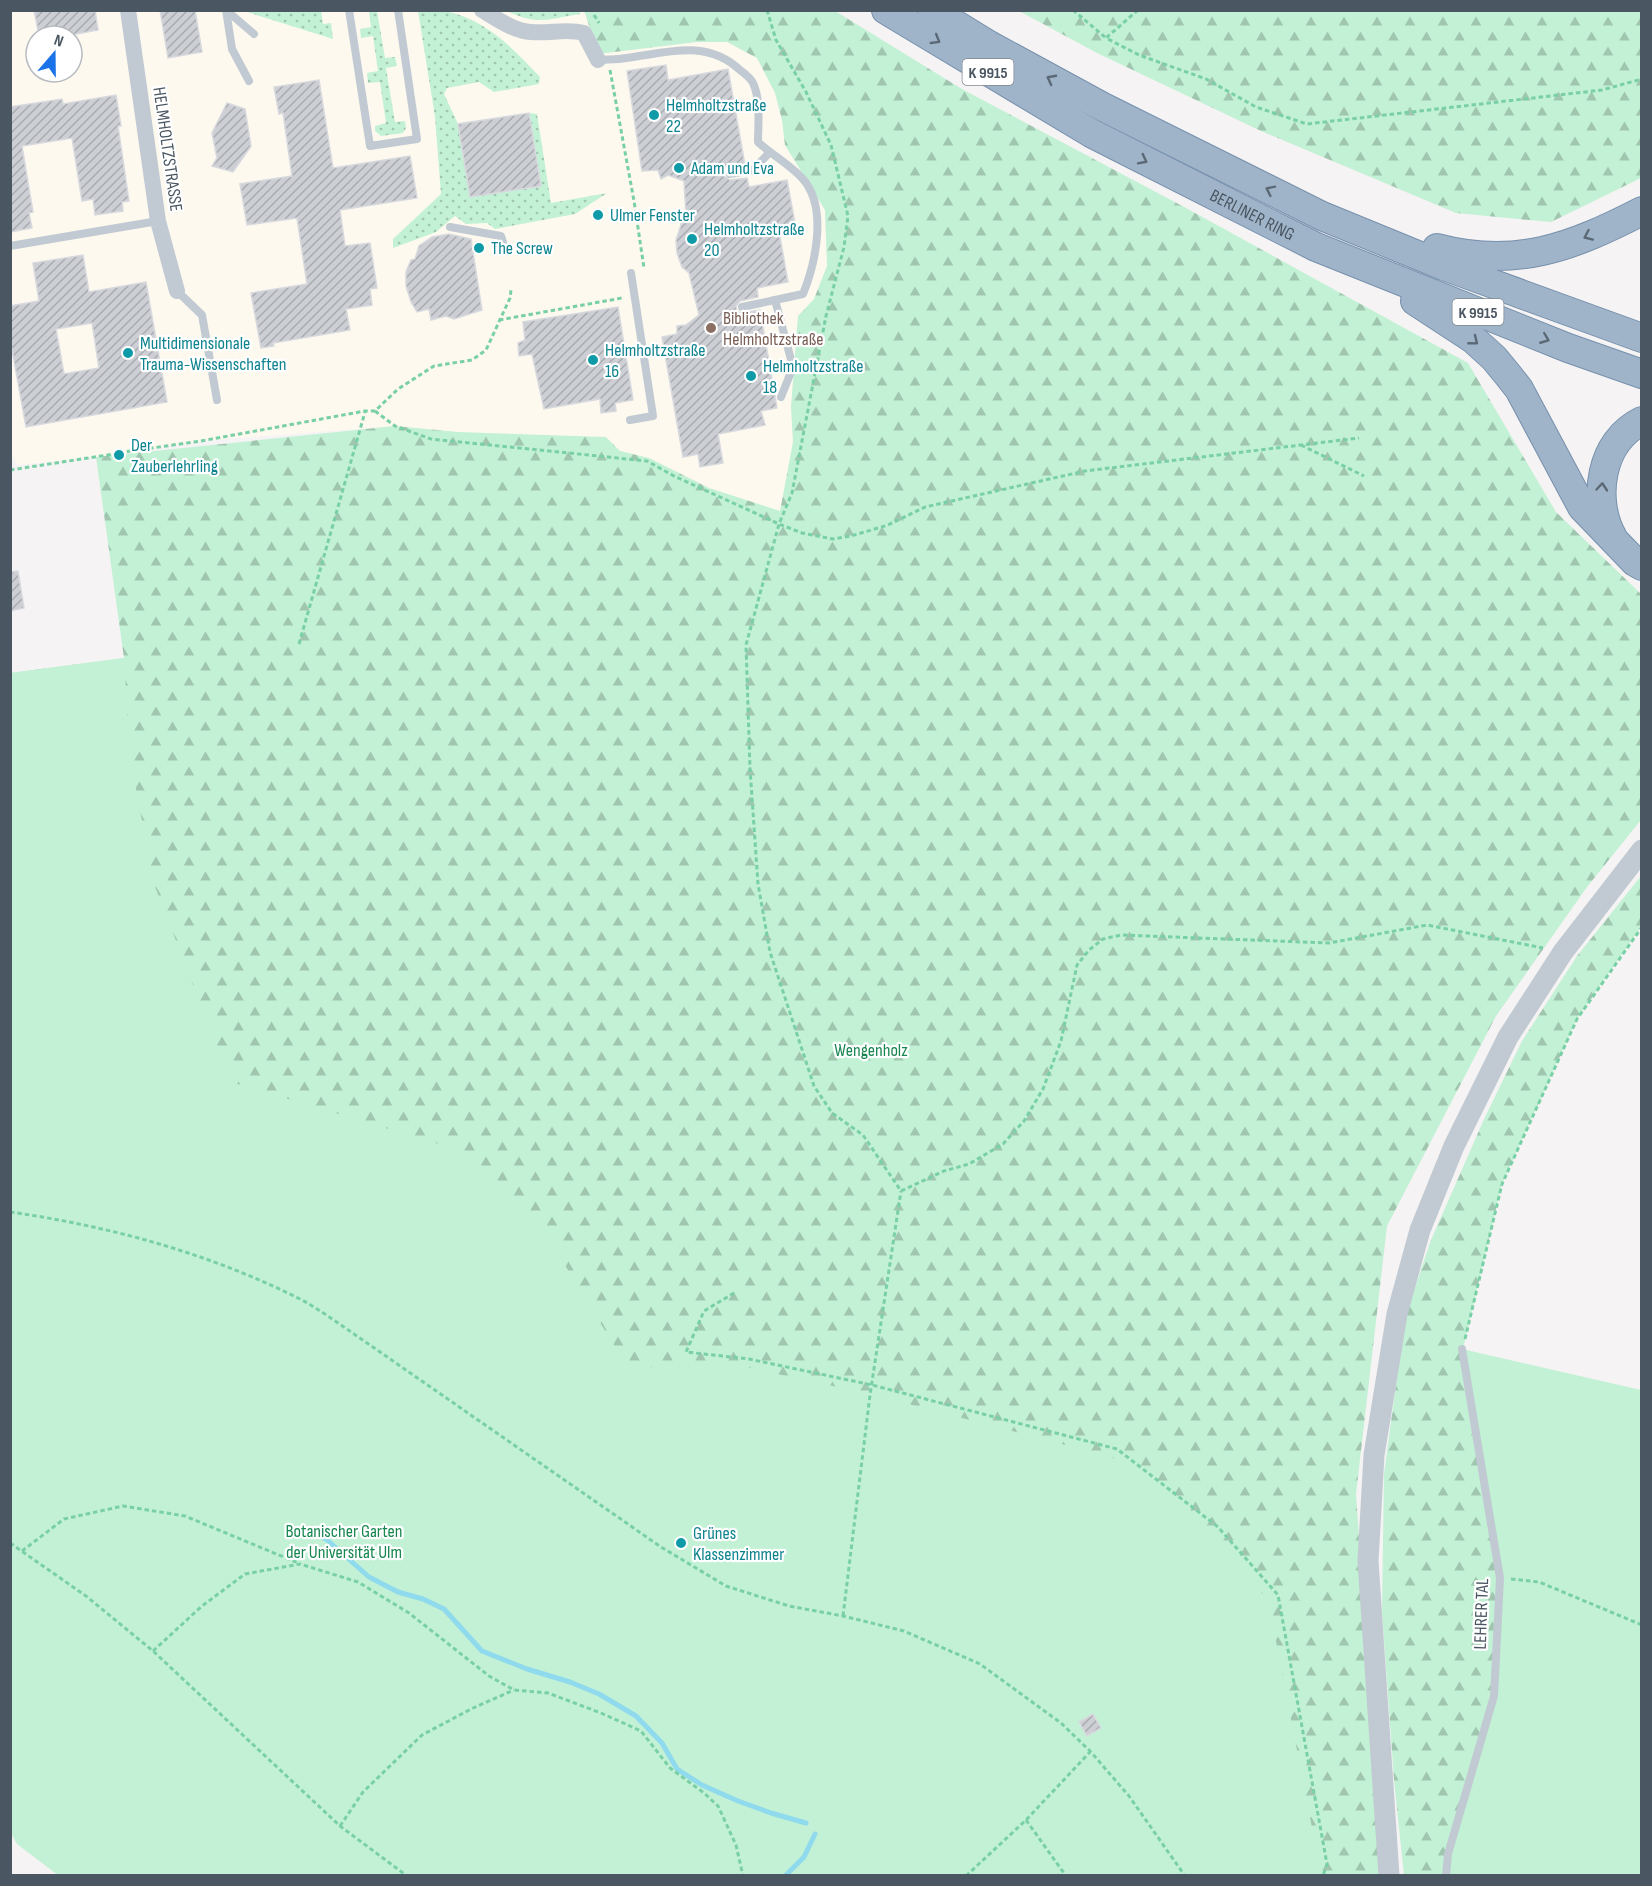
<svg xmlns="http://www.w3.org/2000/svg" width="1652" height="1886" font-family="'Sofia Sans Condensed',sans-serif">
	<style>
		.commercial { fill: #fdf9ef; fill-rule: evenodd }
		.grass { fill: url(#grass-dots) }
		.forest { fill: url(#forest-firs) }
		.garden { fill: #c3f1d5 }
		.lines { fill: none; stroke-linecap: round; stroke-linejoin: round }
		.stream { stroke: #90daee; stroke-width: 5 }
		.building { fill: url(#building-hatch); stroke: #d7d9de; stroke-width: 1.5; fill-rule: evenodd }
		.trunk-casing { stroke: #7690ad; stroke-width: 30 }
		.path { stroke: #7ad0a6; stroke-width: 3; stroke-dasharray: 4.5 3; stroke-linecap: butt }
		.service { stroke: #c1cad2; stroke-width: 8 }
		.minor { stroke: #c1cad2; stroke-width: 16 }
		.tertiary { stroke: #c1cad2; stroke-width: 21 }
		.trunk { stroke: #9fb4c9; stroke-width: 28 }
		.oneway { stroke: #5b6976 }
		.culture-dot { fill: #0f9aa8; stroke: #fff; stroke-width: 2 }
		.education-dot { fill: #8d6e63; stroke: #fff; stroke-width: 2 }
		.labels { text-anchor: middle; stroke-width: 4.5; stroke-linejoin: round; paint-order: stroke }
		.shield { fill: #fff; stroke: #808990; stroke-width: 1.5 }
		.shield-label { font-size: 16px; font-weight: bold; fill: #4a5661 }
		.culture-label { font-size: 18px; fill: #0d838f; stroke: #fff; text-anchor: start }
		.street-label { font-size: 18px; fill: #4a5661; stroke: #fff }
		.education-label { font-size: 18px; fill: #785e54; stroke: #fff; text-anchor: start }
		.park-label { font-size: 18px; fill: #17864f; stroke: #fff }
	</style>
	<defs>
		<pattern id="grass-dots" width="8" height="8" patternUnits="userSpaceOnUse" patternTransform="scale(1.5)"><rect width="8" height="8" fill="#c3f1d5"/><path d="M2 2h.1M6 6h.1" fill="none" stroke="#a0c6b0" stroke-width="1.8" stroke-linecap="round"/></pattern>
		<pattern id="forest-firs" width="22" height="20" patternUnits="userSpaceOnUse" patternTransform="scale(1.5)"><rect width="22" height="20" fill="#c3f1d5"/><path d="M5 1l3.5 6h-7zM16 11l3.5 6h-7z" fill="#a0c6b0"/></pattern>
		<pattern id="building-hatch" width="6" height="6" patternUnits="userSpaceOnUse" patternTransform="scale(1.5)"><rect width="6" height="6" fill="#cdcfd5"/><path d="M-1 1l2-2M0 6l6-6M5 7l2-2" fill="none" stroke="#a8abb0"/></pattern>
	</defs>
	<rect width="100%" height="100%" fill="#f5f3f3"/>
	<path class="commercial" d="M582 10 585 13 697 42H727L757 58 775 93 782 120 785 145 825 210 827 266 814 299 798 316 791 407 793 442 780 512 709 488 649 458 620 451 395 426 201 441 96 457 18 465 13 457H11V11ZM36 36H72V72H36Z"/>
	<g class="grass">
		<path d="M577 10 581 14C548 19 538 26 507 11Z"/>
		<path d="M244 11H321L323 24 331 23 333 39Z"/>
		<path d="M369 11H377L385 58 395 57 397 66 386 68 395 122 405 121 406 128 403 133 381 136 375 131V126L386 123 380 82 368 83 367 73 378 71 373 36 361 38 360 29 371 27Z"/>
		<path d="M418 11C427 11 437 9 446 11 488 21 511 47 540 77L539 84 494 92 479 82 447 88 444 94 458 124 470 197 541 186 529 113 537 114 551 203 607 193 575 214 495 229 487 223 466 224 455 216 436 232 393 248V239L441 194 435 117Z"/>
	</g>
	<g class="forest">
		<path d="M582 11H835L962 89 1186 208 1468 363 1556 512 1641 594V820L1587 887 1496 1016 1387 1226 1356 1494 1373 1737 1379 1875H1116L507 1609 10 673 124 658 96 457 395 426 458 432 606 437 620 451 649 458 709 488 780 511 793 442 791 407 798 316 814 299 827 266 825 210 785 145 782 120 775 93 757 58 727 42H697L598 54 585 13Z"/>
		<path d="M1019 11H1641V178L1551 222 1456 213 1261 131 1097 53Z"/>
		<path d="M1641 876V927L1577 1019 1502 1184 1463 1349 1500 1578 1494 1696 1446 1875 1404 1876 1394 1780 1382 1611 1384 1474 1405 1317 1431 1240 1485 1117 1522 1041 1577 956Z"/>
	</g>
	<g class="garden">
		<path d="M124 658 130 758 154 884 231 1082 469 1153 541 1226 628 1368 736 1365 870 1394 1112 1457 1212 1535 1268 1600 1319 1864 1314 1876H59L17 1844 11 1833V673Z"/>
		<path d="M1462 1349 1641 1390 1642 1875 1446 1876 1494 1696 1500 1578Z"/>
	</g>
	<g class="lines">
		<g class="stream">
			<path d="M303 1527 326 1539 369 1577 398 1592 423 1599 444 1609 482 1651 527 1669 570 1682 599 1694 636 1716 662 1743 677 1769 702 1785 738 1801 771 1813 806 1823"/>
			<path d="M785 1876 804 1857 815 1834"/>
		</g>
	</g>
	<g class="building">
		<path d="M34 10H95L98 30 66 36H39Z"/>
		<path d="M160 10H195L202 52 168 58Z"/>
		<path d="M666 65 668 80 728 69 745 165 726 169 724 176 730 180 747 178 749 187 787 180 795 223 778 226 788 282 757 288 758 297 740 301 736 306 737 311 741 313 760 310 777 408 761 411 765 425 718 434 723 463 700 467 698 454 683 457 662 337 677 334V326L686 325 699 315 689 273 682 267 677 253 676 240 681 225 679 216 686 215 684 181 668 175 661 179 658 170 642 171 627 71Z"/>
		<path d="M319 80 333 168 410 156 417 198 340 210 345 246 370 243 377 288 370 289 372 305 346 309 350 330 273 343 274 346 261 348 251 293 307 284 297 218 247 225 240 184 292 176 283 113 279 114 274 87Z"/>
		<path d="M116 95 121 126H118L129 201 122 202 123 211 95 215 93 199 82 201 72 138 22 146 33 212 29 213 32 228 10 232V107L62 99 63 104Z"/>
		<path d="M227 103 245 109 251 146 233 172 212 166 217 158 212 133Z"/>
		<path d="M529 113 541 186 470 197 458 124Z"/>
		<path d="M449 234 471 239 482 310 454 319 446 316 431 320 429 309 417 312 411 302 406 286V272L411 260 415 259 419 246 432 237Z"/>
		<path d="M83 255 89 292 146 282 167 402 26 427 10 339V306L39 301 33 263ZM92 323 99 368 64 374 56 329Z"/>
		<path d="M618 307 633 400 615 403 616 411 601 413 600 399 544 409 532 354 519 356 518 343 525 340 523 322Z"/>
		<path d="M18 571 24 608 10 611V572Z"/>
		<path d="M1093 1714 1101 1728 1087 1736 1079 1722Z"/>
	</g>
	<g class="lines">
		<defs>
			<g id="trunk">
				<path id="s1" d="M886 10 1091 133 1316 247 1568 348 1642 374"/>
				<path d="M932 10 989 45 1103 107 1322 216 1444 266 1642 338"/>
				<path d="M1437 248C1516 269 1572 247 1642 211"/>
				<path d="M1415 301 1473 339 1494 358 1508 375 1519 389 1582 507 1635 562 1642 566"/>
				<path d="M1612 536C1592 499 1600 441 1642 421"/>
			</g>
		</defs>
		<use href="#trunk" class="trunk-casing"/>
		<g class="path">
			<path d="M767 10 776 40 806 92 831 145 848 216 844 247 826 316 792 493 779 524 746 645 750 769 758 884 770 952 814 1086 832 1113 863 1135 901 1191 944 1171 969 1164 1003 1144 1024 1121 1043 1089 1061 1041 1077 965 1089 950 1103 939 1121 935 1329 943 1427 925 1543 948"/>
			<path d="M1073 10 1106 38"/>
			<path d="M1138 10 1106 38 1139 55 1206 79 1256 107 1307 124 1602 90 1642 79"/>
			<path d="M594 15 599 23"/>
			<path d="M610 70 634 201 644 268"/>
			<path d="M499 320 622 298"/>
			<path d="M375 411 395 426 431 439 647 461 674 476 779 524 802 533 833 539 851 536 888 525 925 507 1085 471 1359 438"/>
			<path d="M1301 445 1364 476"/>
			<path d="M10 470 114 454 118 450 124 452 201 441 365 411H375L398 389 434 366 472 360 486 350 510 298 511 290"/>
			<path d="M299 644 365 412"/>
			<path d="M10 1212C109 1226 208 1253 298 1298 314 1306 329 1317 344 1327L661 1547 726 1586 789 1606 843 1616 904 1631 980 1664 1061 1723 1090 1751 1129 1796 1185 1876"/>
			<path d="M734 1293 704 1311 686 1352 749 1359 872 1385 1117 1449 1218 1527 1278 1595 1327 1864 1323 1876"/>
			<path d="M1465 1339 1502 1184 1577 1019 1642 927"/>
			<path d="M10 1543 86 1596 153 1651 340 1826 407 1876"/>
			<path d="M22 1551 64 1519 123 1506 185 1516 298 1563"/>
			<path d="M1511 1579 1539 1582 1642 1625"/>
			<path d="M843 1616 870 1395 901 1191"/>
			<path d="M153 1651 202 1606 245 1574 300 1564 358 1582 409 1613 489 1676 514 1690 548 1693 601 1713 641 1731 670 1768 704 1793 718 1806 736 1845 743 1876"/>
			<path d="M1026 1820 1066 1876"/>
			<path d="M340 1826 363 1792 422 1735 473 1708 514 1690"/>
			<path d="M966 1876 1026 1820 1090 1752"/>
		</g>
		<g class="service">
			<path d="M226 10 232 49 249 81"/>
			<path d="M226 10 254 34"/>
			<path d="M349 10 370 146 417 139 398 10"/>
			<path d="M598 60C607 59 617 60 626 58 666 53 706 38 740 70 744 73 750 77 753 83 761 100 758 123 758 142 772 155 789 164 802 178 828 206 816 262 803 294L775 300 793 367 781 397"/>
			<path d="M730 174 753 170 769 153"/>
			<path d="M450 227 501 236 504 246"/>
			<path d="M10 246 158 221"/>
			<path d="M177 291 202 315 217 400"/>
			<path d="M742 307 775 300"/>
			<path d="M630 420 653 416 631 273"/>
			<path d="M1446 1876 1448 1854 1494 1696 1500 1578 1462 1349"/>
		</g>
		<g class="minor">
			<path d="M128 10 158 221 177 291"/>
			<path d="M482 10C497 19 514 31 531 32 550 34 565 28 584 33L598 60"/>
		</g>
		<path class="tertiary" d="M1389 1876 1368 1561 1374 1455 1397 1314 1420 1230 1454 1146 1508 1037 1563 952 1642 850"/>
		<use href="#trunk" class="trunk"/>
	</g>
	<defs><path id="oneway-chevron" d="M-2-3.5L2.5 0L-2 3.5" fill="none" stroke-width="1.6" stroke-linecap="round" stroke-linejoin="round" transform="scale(1.5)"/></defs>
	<g class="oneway">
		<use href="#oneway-chevron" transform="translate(936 40) rotate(31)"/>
		<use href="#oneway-chevron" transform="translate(1051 79) rotate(-152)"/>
		<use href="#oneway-chevron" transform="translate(1143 160) rotate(27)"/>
		<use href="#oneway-chevron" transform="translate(1270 190) rotate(-154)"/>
		<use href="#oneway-chevron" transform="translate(1588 236) rotate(156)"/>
		<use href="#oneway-chevron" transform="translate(1545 339) rotate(22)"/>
		<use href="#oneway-chevron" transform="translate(1474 341) rotate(39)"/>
		<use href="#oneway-chevron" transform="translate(1602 487) rotate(-85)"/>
	</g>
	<g class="culture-dot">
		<circle cx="654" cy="115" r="6"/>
		<circle cx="679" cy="168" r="6"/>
		<circle cx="598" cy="215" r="6"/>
		<circle cx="692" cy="239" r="6"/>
		<circle cx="479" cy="248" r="6"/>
		<circle cx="128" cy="353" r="6"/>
		<circle cx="593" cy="360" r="6"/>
		<circle cx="751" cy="376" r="6"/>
		<circle cx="119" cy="455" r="6"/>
		<circle cx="681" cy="1543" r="6"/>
	</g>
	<circle class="education-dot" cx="711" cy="328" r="6"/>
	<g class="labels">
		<g class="shield">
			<rect x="962.5" y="59" width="51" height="26" rx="4.5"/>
			<rect x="1452.5" y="299" width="51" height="26" rx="4.5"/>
		</g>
		<g class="shield-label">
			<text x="988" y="78">K 9915</text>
			<text x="1478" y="318">K 9915</text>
		</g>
		<g class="culture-label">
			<text x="666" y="111">Helmholtzstraße<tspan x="666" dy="21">22</tspan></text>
			<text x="691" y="174">Adam und Eva</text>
			<text x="610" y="221">Ulmer Fenster</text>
			<text x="704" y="235">Helmholtzstraße<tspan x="704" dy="21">20</tspan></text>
			<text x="491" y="254">The Screw</text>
			<text x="140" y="349">Multidimensionale<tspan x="140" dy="21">Trauma-Wissenschaften</tspan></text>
			<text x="605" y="356">Helmholtzstraße<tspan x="605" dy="21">16</tspan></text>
			<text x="763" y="372">Helmholtzstraße<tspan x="763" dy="21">18</tspan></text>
			<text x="131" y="451">Der<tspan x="131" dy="21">Zauberlehrling</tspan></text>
			<text x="693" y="1539">Grünes<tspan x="693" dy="21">Klassenzimmer</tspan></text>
		</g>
		<g class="street-label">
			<text transform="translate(168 149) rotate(82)" y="6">HELMHOLTZSTRASSE</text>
			<text dy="6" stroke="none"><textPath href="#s1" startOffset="420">BERLINER RING</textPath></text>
			<text transform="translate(1481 1614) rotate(-88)" y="6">LEHRER TAL</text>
		</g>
		<g class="education-label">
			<text x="723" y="324">Bibliothek<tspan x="723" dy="21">Helmholtzstraße</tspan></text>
		</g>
		<g class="park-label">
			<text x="871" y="1056">Wengenholz</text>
			<text x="344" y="1537">Botanischer Garten<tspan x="344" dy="21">der Universität Ulm</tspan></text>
		</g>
	</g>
	<rect width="1652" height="1886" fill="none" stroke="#4a5661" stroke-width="24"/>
	<g transform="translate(54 54) rotate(20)"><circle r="28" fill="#ffffff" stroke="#b7bbc0" stroke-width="1.5"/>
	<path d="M0-4.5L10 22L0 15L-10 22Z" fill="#1a73e8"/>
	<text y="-9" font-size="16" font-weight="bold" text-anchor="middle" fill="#4a5661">N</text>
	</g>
</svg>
